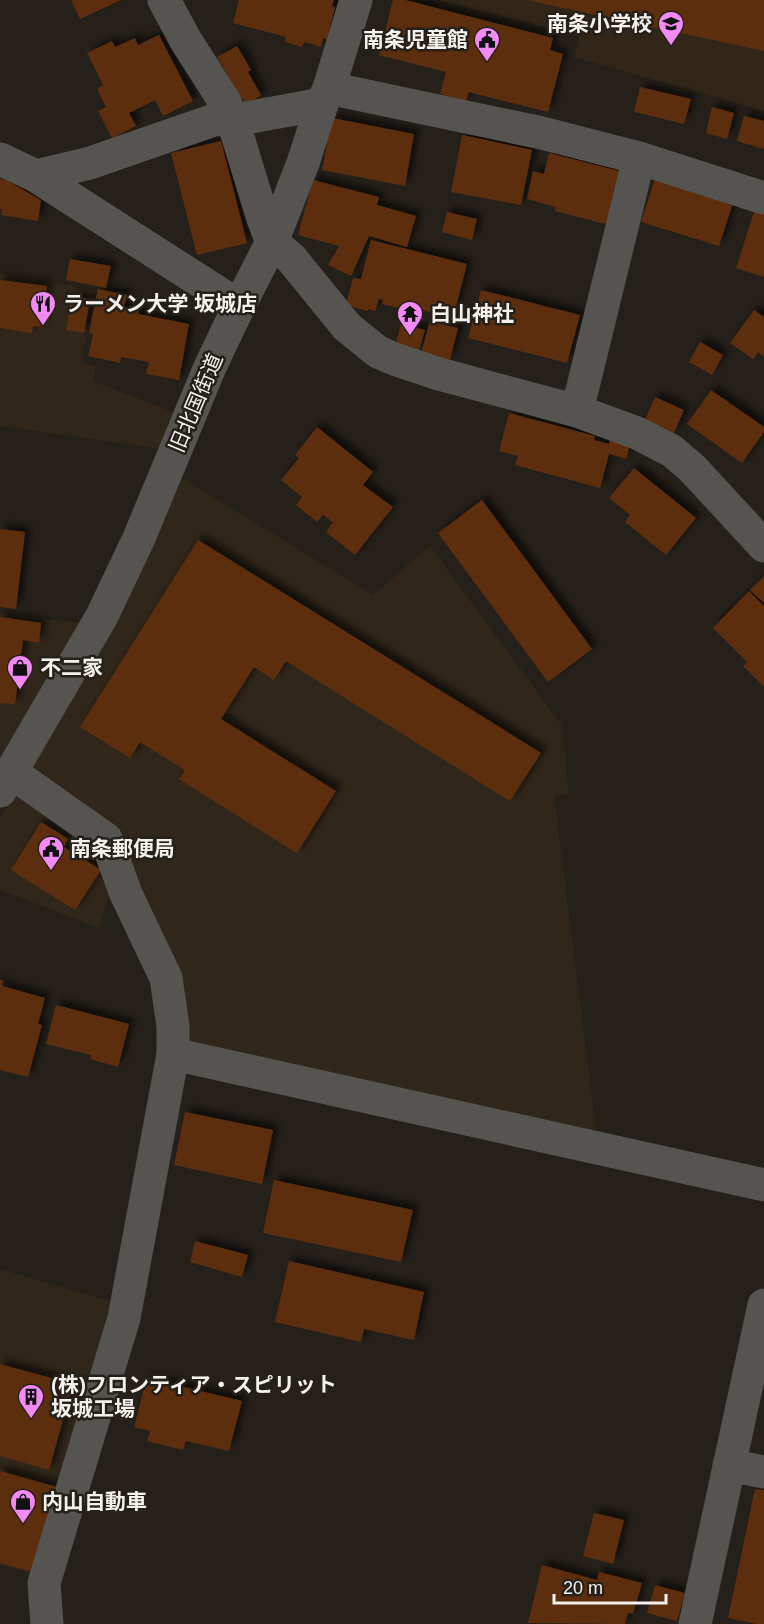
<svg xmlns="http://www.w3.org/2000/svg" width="764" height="1624" font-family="Arial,'Noto Sans JP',sans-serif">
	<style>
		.built { fill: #30261a }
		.education { fill: #322618 }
		.building { fill: #5b2f0f; filter: url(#shadow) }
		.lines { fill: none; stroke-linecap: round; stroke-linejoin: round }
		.street { stroke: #555450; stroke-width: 33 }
		.labels { text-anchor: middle; stroke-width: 5; stroke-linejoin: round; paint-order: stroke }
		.poi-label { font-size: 21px; font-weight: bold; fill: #f4f0ec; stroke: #26201a; text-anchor: start }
		.street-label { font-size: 21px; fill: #f4f0ec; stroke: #26201a }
	</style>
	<defs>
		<filter id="shadow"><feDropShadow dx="5.5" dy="-5.5" stdDeviation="3" flood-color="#0009"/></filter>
	</defs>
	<rect width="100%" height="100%" fill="#26201a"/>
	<g class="built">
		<path d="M0 274 51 281 93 291 81 362 96 366 93 381 176 413 161 449 0 426Z"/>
		<path d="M182 478 373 595 430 546 561 724 569 794 554 796 596 1129 595 1133 191 1044 188 1040 161 930 35 771 33 766Z"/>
		<path d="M0 613 80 623 0 759Z"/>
		<path d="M12 797 22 798 73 834 95 855 110 893 99 928 0 890V818Z"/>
		<path d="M0 1269 110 1301 102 1340 34 1574 0 1565Z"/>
	</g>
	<path class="education" d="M438 0H764V111L574 57 580 36Z"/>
	<g class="building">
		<path d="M71 0H121L80 19Z"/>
		<path d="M239 0H334L332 6 335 7 327 39 323 38 321 47 304 42 302 47 285 42 286 37 233 23Z"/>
		<path d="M393 0H405L553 38 550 50 563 54 548 112 469 92 466 101 440 94 446 72 379 55Z"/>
		<path d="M531 0H764V51L531 1Z"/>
		<path d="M159 35 193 101 163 116 155 100 129 113 136 126 112 138 98 111 106 107 97 89 103 85 87 53 112 41 115 47 135 38 138 45Z"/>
		<path d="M237 46 251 70 248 72 261 95 246 105 217 57Z"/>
		<path d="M640 87 691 99 684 124 634 112Z"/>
		<path d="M712 107 734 113 727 139 706 133Z"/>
		<path d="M744 116 764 121V149L737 141Z"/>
		<path d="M332 118 414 134 405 186 322 170Z"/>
		<path d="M462 135 532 150 521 205 451 192Z"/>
		<path d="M221 141 247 243 197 255 171 153Z"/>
		<path d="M549 153 623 172 609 225 555 211 556 207 527 199 533 171 544 174Z"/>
		<path d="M0 179 6 180 41 200 38 221 1 215 2 209H0Z"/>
		<path d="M655 179 733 203 719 246 641 222Z"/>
		<path d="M313 180 379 197 377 205 416 216 407 247 369 236 351 276 328 265 339 246 298 235Z"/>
		<path d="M755 209 764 212V277L736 268Z"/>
		<path d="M447 212 477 219 472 240 442 232Z"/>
		<path d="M371 240 467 264 453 318 400 304 399 308 382 304 383 300 379 299 375 311 368 309 367 311 346 305 353 278 361 279Z"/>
		<path d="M70 259 111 266 106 288 66 280Z"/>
		<path d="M0 280 47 286 41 327 33 326 32 333 0 328Z"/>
		<path d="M98 289 127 295 124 307 139 310 138 314 189 324 179 380 146 374 149 362 121 357 120 363 88 356 93 334 89 333Z"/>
		<path d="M481 290 580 315 567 363 468 338Z"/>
		<path d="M72 296 90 299 84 333 66 330Z"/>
		<path d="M754 310 764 317V357L758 352 753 359 730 343Z"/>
		<path d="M430 321 458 328 450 360 421 353Z"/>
		<path d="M401 324 425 330 419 350 396 343Z"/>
		<path d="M700 342 723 355 712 375 689 362Z"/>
		<path d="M711 390 764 427V432L742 463 687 424Z"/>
		<path d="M655 397 684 410 673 435 644 422Z"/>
		<path d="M509 413 595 436 594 440 609 444 610 439 630 444 626 459 609 454 600 488 515 465 518 456 499 451Z"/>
		<path d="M317 427 373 472 363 485 393 507 355 555 326 532 333 522 323 515 317 522 296 505 302 497 281 480 299 458 295 455Z"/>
		<path d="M634 468 696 518 666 555 625 522 630 515 609 498Z"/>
		<path d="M482 500 592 649 548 682 438 533Z"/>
		<path d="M0 529 25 532 16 609 0 607Z"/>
		<path d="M198 540 541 753 510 801 286 661 274 680 254 667 221 719 336 791 297 853 179 779 185 770 140 742 130 758 80 727Z"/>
		<path d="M764 576V603L750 590Z"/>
		<path d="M749 591 764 606V687L743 666 747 662 713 628Z"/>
		<path d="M0 617 41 623 39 643 23 640 15 704 0 703Z"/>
		<path d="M41 822 68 839 64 847 101 870 75 910 11 870Z"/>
		<path d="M0 980 3 981 2 986 45 998 38 1024 42 1025 28 1077 0 1070Z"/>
		<path d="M56 1005 129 1024 118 1067 90 1059 91 1055 46 1044Z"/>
		<path d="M185 1112 273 1130 262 1184 174 1165Z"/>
		<path d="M274 1180 413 1210 401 1262 263 1233Z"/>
		<path d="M195 1241 248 1255 242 1277 190 1262Z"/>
		<path d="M289 1261 424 1292 414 1340 364 1329 361 1342 275 1322Z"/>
		<path d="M0 1364 73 1384 49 1470 0 1456Z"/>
		<path d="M147 1378 242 1401 229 1451 186 1441 183 1450 147 1441 150 1431 134 1427Z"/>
		<path d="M0 1471 57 1487 33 1572 0 1563Z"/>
		<path d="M755 1489 764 1490V1624H757L728 1618Z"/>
		<path d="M594 1513 624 1520 613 1564 583 1556Z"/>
		<path d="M542 1565 597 1580 599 1572 642 1583 633 1614 628 1613 625 1624 528 1623Z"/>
		<path d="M655 1585 685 1593 677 1621 647 1613Z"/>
	</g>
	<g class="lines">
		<g class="street">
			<path d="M164 0 186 41 225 102 236 131 263 219 272 242 291 258 347 327 378 352 397 360 439 374 577 411 637 433 672 451 692 468 764 546"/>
			<path d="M329 88 542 133 639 158 764 198"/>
			<path d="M0 159 36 176 239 306"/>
			<path d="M36 176 90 163 214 120 246 118 322 104"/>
			<path d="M577 411 639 158"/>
			<path d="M11 772 106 839 126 894 166 978 173 1026V1054L124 1318 44 1583 47 1624"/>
			<path d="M0 791 102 616 139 538 210 367 239 306 272 242 303 163 322 104 329 88 356 0"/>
			<path d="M173 1054 764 1185"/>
			<path d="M729 1465 764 1472"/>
			<path d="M695 1624 764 1305"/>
		</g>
	</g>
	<defs>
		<symbol id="school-pin" viewBox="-11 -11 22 30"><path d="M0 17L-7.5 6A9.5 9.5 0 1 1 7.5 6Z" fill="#f28af3" stroke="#26201a"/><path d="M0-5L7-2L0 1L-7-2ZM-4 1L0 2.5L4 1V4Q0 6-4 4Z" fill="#111"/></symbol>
		<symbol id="civic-pin" viewBox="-11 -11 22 30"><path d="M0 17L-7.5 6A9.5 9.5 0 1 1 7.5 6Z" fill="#f28af3" stroke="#26201a"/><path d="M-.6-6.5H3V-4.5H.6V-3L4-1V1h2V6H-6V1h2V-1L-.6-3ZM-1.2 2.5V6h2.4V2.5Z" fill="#111"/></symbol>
		<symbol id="restaurant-pin" viewBox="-11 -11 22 30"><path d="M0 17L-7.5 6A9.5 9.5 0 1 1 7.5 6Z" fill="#f28af3" stroke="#26201a"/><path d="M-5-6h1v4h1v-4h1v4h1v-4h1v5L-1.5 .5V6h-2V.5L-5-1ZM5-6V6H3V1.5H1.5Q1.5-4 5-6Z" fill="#111"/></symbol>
		<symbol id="temple-pin" viewBox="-11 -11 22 30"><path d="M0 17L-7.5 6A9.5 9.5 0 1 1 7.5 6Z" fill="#f28af3" stroke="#26201a"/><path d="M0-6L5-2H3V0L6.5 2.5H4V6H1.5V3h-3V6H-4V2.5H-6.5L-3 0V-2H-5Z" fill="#111"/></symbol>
		<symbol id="shop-pin" viewBox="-11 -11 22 30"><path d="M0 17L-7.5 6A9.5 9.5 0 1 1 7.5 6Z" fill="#f28af3" stroke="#26201a"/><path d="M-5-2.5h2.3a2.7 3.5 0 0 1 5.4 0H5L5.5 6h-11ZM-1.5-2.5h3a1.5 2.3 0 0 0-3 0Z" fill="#111"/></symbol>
		<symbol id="building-pin" viewBox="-11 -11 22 30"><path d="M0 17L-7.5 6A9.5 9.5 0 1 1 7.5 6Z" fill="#f28af3" stroke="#26201a"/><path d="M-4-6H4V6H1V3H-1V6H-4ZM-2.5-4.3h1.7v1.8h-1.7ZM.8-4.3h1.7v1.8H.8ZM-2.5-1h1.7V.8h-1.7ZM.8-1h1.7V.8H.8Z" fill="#111"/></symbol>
	</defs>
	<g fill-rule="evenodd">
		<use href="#school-pin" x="656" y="9" width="30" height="40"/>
		<use href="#civic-pin" x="472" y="25" width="30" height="40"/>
		<use href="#restaurant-pin" x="28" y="289" width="30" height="40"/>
		<use href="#temple-pin" x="395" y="299" width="30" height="40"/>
		<use href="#shop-pin" x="5" y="653" width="30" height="40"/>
		<use href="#civic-pin" x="36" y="834" width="30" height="40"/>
		<use href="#building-pin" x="16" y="1382" width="30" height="40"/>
		<use href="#shop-pin" x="8" y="1487" width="30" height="40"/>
	</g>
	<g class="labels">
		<g class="poi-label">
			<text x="652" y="31" text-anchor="end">南条小学校</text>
			<text x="468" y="47" text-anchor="end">南条児童館</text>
			<text x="63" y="311">ラーメン大学 坂城店</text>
			<text x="430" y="321">白山神社</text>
			<text x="40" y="675">不二家</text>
			<text x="70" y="856">南条郵便局</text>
			<text x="51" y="1392">(株)フロンティア・スピリット<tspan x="51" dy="24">坂城工場</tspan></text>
			<text x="42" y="1509">内山自動車</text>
		</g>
		<g class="street-label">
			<text transform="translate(196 403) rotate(-67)" y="7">旧北国街道</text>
		</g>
	</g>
	<path d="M554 1594v9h112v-9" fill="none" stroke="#f4f0ec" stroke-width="3"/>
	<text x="563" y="1594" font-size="18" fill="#f4f0ec" stroke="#26201a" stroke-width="4.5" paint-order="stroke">20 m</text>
</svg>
